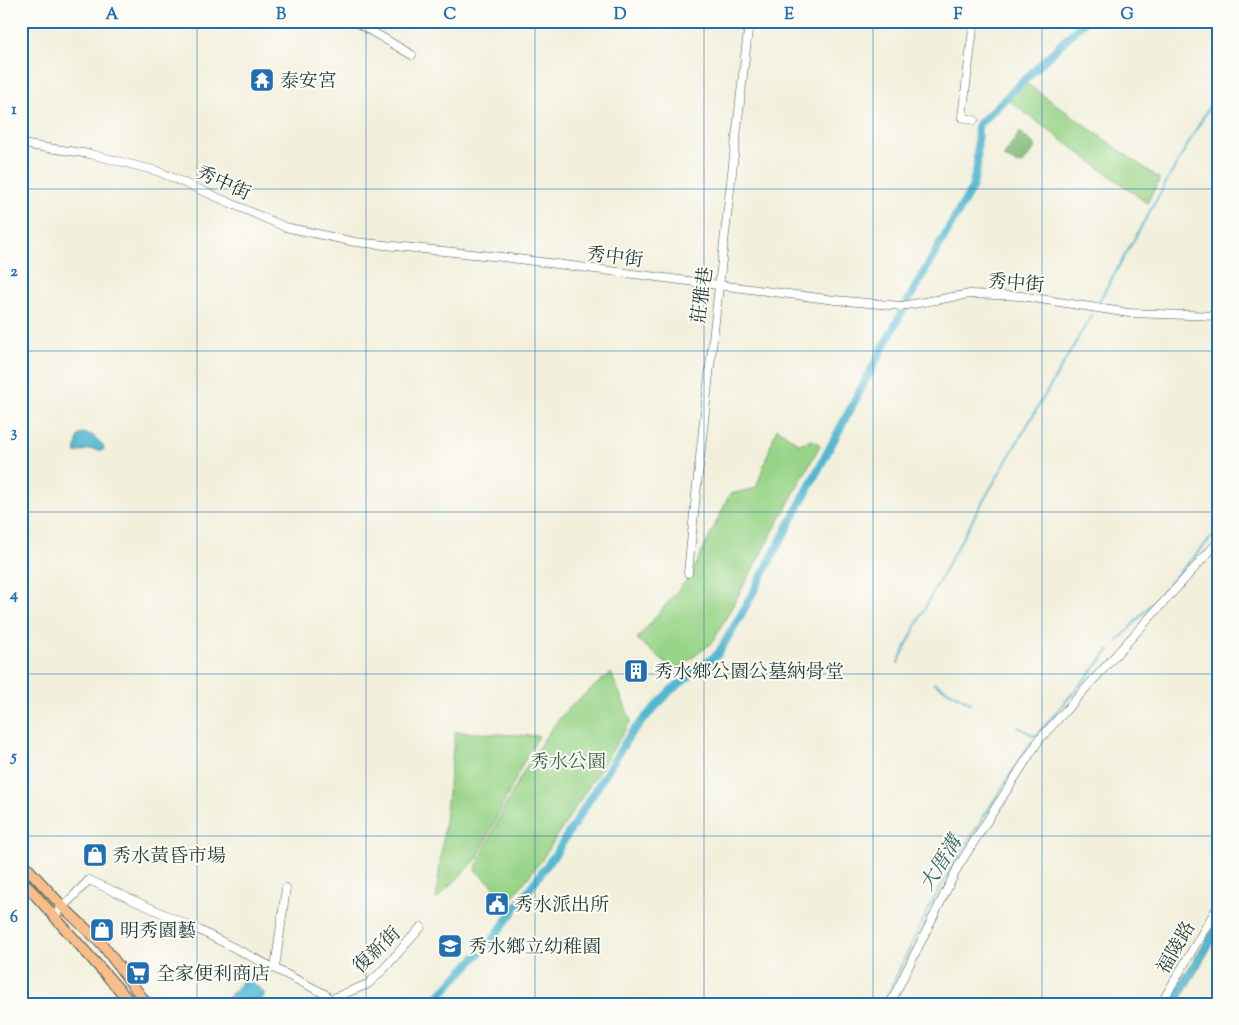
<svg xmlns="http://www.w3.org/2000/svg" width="1239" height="1025" font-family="'Sorts Mill Goudy','Noto Serif TC',serif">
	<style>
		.green { fill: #98d488; stroke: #5c885e }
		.forest { fill: #7ab674; stroke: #4c7a54 }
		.water { fill: #52b7d1; stroke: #387a82 }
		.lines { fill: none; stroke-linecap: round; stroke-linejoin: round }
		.stream { stroke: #52b7d1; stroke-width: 2 }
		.canal { stroke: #52b7d1; stroke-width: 8 }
		.minor-casing { stroke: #3f584d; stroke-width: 9 }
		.major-casing { stroke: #3f584d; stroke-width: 12 }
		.minor { stroke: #fff; stroke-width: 8 }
		.major { stroke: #f8bd89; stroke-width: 10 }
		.grid { fill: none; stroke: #1f6fb2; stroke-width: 1; stroke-opacity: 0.55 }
		.labels { text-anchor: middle; stroke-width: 4; stroke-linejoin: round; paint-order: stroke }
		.poi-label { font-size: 19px; fill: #1f3d34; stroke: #fdfcf7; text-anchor: start }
		.street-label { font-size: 19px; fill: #1f3d34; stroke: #fdfcf7 }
		.park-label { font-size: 19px; fill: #3d6349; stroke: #fdfcf7 }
		.water-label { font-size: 20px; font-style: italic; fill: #2e6263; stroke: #fdfcf7 }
		.neatline { fill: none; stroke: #1f6fb2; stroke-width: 2 }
		.grid-label { font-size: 16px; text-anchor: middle; font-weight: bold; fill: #1f6fb2 }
	</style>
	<rect width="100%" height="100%" fill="#fdfcf7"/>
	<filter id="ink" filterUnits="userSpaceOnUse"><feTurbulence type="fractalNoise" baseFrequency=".02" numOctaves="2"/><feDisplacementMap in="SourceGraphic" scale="10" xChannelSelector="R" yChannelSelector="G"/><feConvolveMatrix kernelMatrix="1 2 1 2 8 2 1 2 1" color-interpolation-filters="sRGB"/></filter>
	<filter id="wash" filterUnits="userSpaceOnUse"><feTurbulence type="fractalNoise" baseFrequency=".0096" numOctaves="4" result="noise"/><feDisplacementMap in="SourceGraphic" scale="20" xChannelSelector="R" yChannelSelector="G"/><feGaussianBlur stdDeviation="1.12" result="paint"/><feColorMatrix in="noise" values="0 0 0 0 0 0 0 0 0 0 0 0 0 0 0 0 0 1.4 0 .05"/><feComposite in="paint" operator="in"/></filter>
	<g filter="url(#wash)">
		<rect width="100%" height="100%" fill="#f2efdb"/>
		<g class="green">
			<path d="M1026 83 1160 179 1147 203 1008 100Z"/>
			<path d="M777 428 799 444 812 440 820 445 713 642 675 671 637 639 691 575 730 494 756 488Z"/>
			<path d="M611 673 631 721 541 861 510 900 475 870C499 818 523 764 559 719 572 703 594 687 611 673Z"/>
			<path d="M455 732 539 736 522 765 477 859 436 900Z"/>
		</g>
		<path class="forest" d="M1020 132 1036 146 1023 164 1015 163 1003 157Z"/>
		<g class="water">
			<path d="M82 433 92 435 103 445 104 449 102 451 90 449 75 453 78 436Z"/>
			<path d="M1218 920V935L1178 1004H1167Z"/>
			<path d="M247 976 266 995 256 1004H223Z"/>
		</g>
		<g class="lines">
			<g class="stream">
				<path d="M1098 303 1218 91"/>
				<path d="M1118 641 1218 530"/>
				<path d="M898 663C954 543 1026 430 1092 314"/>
				<path d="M934 683 971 703"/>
				<path d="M1018 727 1035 736"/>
				<path d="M1035 737 1110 650"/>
				<path d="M883 1004 932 902 959 856 1031 742"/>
			</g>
			<path class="canal" d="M431 1004 492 940 556 853 631 733 670 691 718 654 742 613 911 295 972 188 977 167 978 125 1085 21"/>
		</g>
	</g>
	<g filter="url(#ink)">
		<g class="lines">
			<defs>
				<g id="minor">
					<path d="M354 21 412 55"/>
					<path d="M974 120 962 117 974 21"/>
					<path d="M21 144 90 154 157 171 285 227 355 242 502 257 835 300 901 306 970 294 1021 296 1129 313 1218 316"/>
					<path d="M688 573C706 389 729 205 749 21"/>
					<path d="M54 916 89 880 199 930 325 994 333 1004"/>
					<path d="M275 968 286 888"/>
					<path d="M324 1004 329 1000 368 984 382 971 421 927"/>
					<path d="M890 1004 959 865 1039 740 1218 542"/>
					<path d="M1161 1004 1218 906"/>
				</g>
				<g id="major">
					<path d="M21 861 62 906 102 944 147 1004"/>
					<path d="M21 879 132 1004"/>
				</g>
			</defs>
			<use href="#minor" class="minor-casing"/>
			<use href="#major" class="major-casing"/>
			<use href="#minor" class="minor"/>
			<use href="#major" class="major"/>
		</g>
	</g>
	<path class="grid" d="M197 21V1004M366 21V1004M535 21V1004M704 21V1004M873 21V1004M1042 21V1004M21 189H1218M21 351H1218M21 512H1218M21 674H1218M21 836H1218"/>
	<defs>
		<symbol id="temple-square" viewBox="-11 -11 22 22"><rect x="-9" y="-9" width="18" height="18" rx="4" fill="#1f6fb2" stroke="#fdfcf7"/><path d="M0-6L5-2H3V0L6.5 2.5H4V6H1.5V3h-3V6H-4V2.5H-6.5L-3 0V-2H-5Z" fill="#fff"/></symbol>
		<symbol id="building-square" viewBox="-11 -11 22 22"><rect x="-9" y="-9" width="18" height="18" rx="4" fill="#1f6fb2" stroke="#fdfcf7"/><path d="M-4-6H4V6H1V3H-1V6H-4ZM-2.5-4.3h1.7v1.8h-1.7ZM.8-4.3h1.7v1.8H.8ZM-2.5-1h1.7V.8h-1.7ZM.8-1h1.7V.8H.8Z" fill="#fff"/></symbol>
		<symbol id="shop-square" viewBox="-11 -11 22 22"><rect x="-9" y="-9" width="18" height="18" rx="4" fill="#1f6fb2" stroke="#fdfcf7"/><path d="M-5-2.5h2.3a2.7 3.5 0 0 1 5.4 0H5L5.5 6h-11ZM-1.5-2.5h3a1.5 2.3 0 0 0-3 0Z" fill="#fff"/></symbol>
		<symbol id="civic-square" viewBox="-11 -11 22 22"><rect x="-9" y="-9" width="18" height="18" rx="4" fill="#1f6fb2" stroke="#fdfcf7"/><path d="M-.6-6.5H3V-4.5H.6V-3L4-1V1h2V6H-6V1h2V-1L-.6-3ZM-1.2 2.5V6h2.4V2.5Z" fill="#fff"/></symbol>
		<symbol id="school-square" viewBox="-11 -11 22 22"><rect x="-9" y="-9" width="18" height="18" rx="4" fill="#1f6fb2" stroke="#fdfcf7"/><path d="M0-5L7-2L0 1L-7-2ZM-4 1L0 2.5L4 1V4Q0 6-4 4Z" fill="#fff"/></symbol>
		<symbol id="supermarket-square" viewBox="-11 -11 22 22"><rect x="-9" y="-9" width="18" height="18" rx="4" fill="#1f6fb2" stroke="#fdfcf7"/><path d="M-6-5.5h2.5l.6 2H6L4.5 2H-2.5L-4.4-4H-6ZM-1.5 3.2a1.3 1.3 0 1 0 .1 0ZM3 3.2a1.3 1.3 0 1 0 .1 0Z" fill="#fff"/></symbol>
	</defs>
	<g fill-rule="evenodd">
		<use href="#temple-square" x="248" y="66" width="28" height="28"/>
		<use href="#building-square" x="622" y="657" width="28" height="28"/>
		<use href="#shop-square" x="81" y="841" width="28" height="28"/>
		<use href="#civic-square" x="483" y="890" width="28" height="28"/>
		<use href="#shop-square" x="88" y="916" width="28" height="28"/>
		<use href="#school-square" x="436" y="932" width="28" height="28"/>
		<use href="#supermarket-square" x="124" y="959" width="28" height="28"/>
	</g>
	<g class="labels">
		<g class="poi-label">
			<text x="280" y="87">泰安宮</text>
			<text x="654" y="678">秀水鄉公園公墓納骨堂</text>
			<text x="112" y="862">秀水黃昏市場</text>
			<text x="514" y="911">秀水派出所</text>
			<text x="120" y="937">明秀園藝</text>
			<text x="468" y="953">秀水鄉立幼稚園</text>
			<text x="156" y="980">全家便利商店</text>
		</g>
		<g class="street-label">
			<text transform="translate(224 182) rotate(24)" y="7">秀中街</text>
			<text transform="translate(615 256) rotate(7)" y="7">秀中街</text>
			<text transform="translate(1016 282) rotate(5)" y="7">秀中街</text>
			<text transform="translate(701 295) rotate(-82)" y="7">莊雅巷</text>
			<text transform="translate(1175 947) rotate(-60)" y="7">福陵路</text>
			<text transform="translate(376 949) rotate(-44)" y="7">復新街</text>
		</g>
		<g class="park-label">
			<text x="568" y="768">秀水公園</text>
		</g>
		<g class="water-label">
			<text transform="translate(940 863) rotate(-58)" y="7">大厝溝</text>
		</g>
	</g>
	<rect width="1239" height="1025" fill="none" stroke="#fdfcf7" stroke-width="55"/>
	<rect x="28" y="28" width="1184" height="970" class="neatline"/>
	<g class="grid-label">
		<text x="112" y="19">A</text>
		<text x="281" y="19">B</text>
		<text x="450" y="19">C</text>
		<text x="620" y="19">D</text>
		<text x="789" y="19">E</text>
		<text x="958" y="19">F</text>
		<text x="1127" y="19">G</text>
		<text x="14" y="114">1</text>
		<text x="14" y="276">2</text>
		<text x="14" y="437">3</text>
		<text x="14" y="599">4</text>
		<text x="14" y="761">5</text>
		<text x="14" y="922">6</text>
	</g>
</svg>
